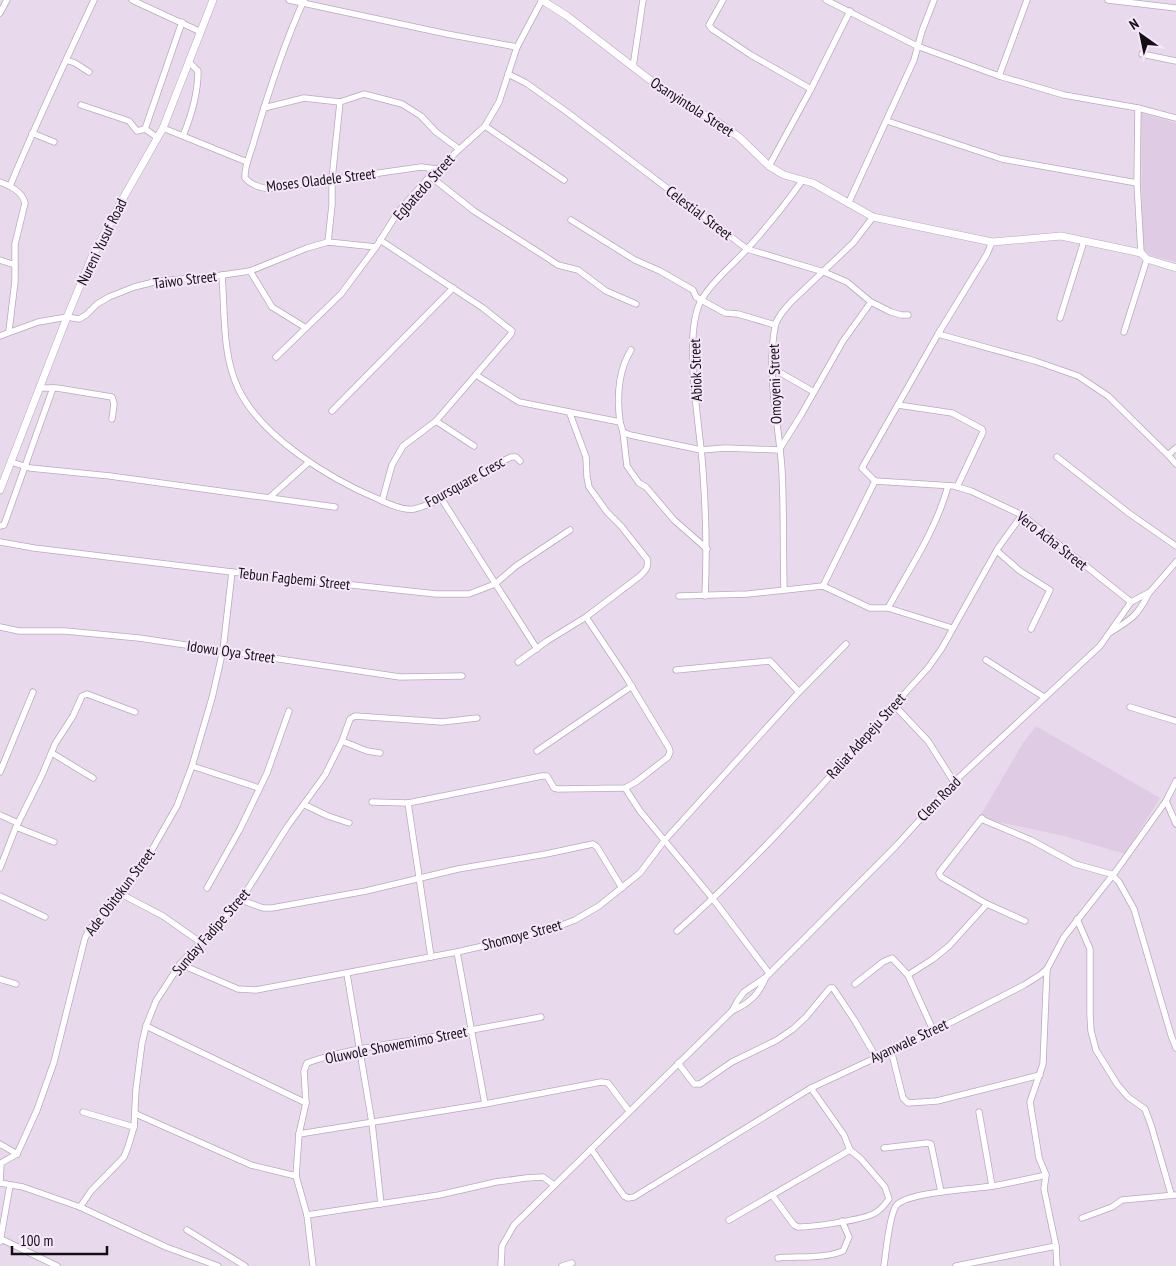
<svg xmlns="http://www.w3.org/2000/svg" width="1176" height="1266" font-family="'PT Sans Narrow',sans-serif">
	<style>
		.built { fill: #dfcce4 }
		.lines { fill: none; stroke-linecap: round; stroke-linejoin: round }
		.minor-casing { stroke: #b8aabc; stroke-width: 7 }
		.tertiary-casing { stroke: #b8aabc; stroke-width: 8 }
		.minor { stroke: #fff; stroke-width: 5.5 }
		.tertiary { stroke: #fff; stroke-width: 7 }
		.labels { text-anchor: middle; stroke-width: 4; stroke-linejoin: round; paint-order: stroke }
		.street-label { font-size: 15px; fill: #140f15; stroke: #f5e7f9 }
	</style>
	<rect width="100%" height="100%" fill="#e8daec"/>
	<g class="built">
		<path d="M1141 113 1176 123V262L1142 253Z"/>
		<path d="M1036 726 1160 798 1125 854 1064 836 979 818 1023 743Z"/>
	</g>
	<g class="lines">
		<defs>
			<g id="minor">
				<path d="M132 0 201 32"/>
				<path d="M289 0 447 34 517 47"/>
				<path d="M304 0C283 46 268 93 254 141 251 153 244 166 245 178 251 185 259 187 268 189L421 167 437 169"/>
				<path d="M723 0 709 25 712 29 751 55 811 89"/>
				<path d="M826 0 917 46 999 76 1064 95 1138 108 1176 118"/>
				<path d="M1108 0 1176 8"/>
				<path d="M0 13 7 0"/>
				<path d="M1142 54 1176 61"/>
				<path d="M66 60 75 63 89 72"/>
				<path d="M633 67 643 0"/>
				<path d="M508 74 526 83 567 112 747 249 824 272 847 282 871 302 891 312 901 315H908"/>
				<path d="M999 76 1027 0"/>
				<path d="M81 105 129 121 137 131 145 129 182 22"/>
				<path d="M264 108 304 98 340 102 364 94 402 104 421 116 436 132 459 149"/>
				<path d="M1138 108 1137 183 1141 253"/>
				<path d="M887 121 1002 159 1137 183"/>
				<path d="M485 126 564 180"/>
				<path d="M163 128 247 162"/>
				<path d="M145 129 158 138"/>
				<path d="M32 133 54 142"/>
				<path d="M183 136C192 114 198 94 198 71L190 63"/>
				<path d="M769 166 811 89 850 11"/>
				<path d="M430 176 474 211 546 257 558 265 578 270 606 291 636 304"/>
				<path d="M0 182C10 186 22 191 25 203L15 244V281L9 331"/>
				<path d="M10 186C36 123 65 62 94 0"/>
				<path d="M848 204 914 60 922 31 934 0"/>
				<path d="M571 220 635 260 660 271 693 290 696 297 725 313 738 314 775 325"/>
				<path d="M380 240 483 308 512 331 511 334 436 421 403 446 392 465 382 501"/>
				<path d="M328 242 332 205V179L340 102"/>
				<path d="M0 260 15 265"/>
				<path d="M250 271 272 307 306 328"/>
				<path d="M222 275C225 312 222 354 238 388 261 437 330 479 378 499 388 504 403 511 414 509 444 502 483 471 511 457H516L520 461"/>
				<path d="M1060 318 1084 241"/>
				<path d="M1124 332 1147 259"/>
				<path d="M938 334 1035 361 1078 376 1108 396 1168 455 1176 464"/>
				<path d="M0 336 38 322 67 317 79 319 86 315 97 304 109 297 134 287 158 281 209 277 250 271 307 248 328 242 376 247"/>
				<path d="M276 357 341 294 376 247 398 212 430 176 485 126 499 102 517 47 542 0"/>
				<path d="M772 368 814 392"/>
				<path d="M476 375 519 402 620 422 623 432 630 435 701 450 725 448 779 450 801 415 843 341 871 302"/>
				<path d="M40 388H57L112 397 114 404 112 419"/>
				<path d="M898 405 952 413 982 429 983 432 957 487"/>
				<path d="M332 411 453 288"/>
				<path d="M436 421 474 446"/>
				<path d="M620 422C617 399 618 371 631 350"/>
				<path d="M623 432 627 466 639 483 646 487 674 520 707 549"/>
				<path d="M1168 455 1176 448"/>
				<path d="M1057 457 1130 514 1176 546"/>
				<path d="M11 462 30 468 110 476 335 507"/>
				<path d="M875 481 862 468 863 466 938 334 987 254 992 242"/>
				<path d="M270 497 309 462"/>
				<path d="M441 498 537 649"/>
				<path d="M0 526 4 525 53 388"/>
				<path d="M0 542 34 548 232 572 436 594H469L495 584 516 566 570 530"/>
				<path d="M997 551 1020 571 1050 590 1031 629"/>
				<path d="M823 586 875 481 954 486 971 491 1022 515 1131 602"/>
				<path d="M784 589C783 550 784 510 782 471 779 423 766 375 775 327 776 318 785 309 791 302L853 243 873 217"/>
				<path d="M679 596 748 594 823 586 870 608H888L952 628"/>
				<path d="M705 596C707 555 706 513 703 472 701 430 681 333 702 299 713 280 733 265 747 249 767 227 785 205 802 181"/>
				<path d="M888 608C910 568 936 530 948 486"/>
				<path d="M0 627 19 631H65L139 638 400 677 462 676"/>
				<path d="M1111 632C1132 619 1138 615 1149 593"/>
				<path d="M986 660 1044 697"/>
				<path d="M518 662 547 641 586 617 640 576C646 570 649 567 647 559L621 526 607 512 589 487 587 477 586 457 570 414"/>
				<path d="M676 670 770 661 799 692"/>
				<path d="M894 705 928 741 954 782"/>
				<path d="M1130 707 1176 721"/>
				<path d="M342 741 367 751 380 753"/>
				<path d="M537 751 632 686"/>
				<path d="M52 753 93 778"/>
				<path d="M192 766 259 788"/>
				<path d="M0 772 33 692"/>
				<path d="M625 788 640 811 713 899 769 973"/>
				<path d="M1166 801 1176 824"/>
				<path d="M372 802 408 803 542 776H547L554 788 558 789 625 788 636 782 668 757 670 752 669 748 626 677 586 617"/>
				<path d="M408 803 431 957"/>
				<path d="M305 805 328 816 349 823"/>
				<path d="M0 815 18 823"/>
				<path d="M16 827 54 842"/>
				<path d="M0 868 16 827 42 775 55 744 73 716 82 696 87 694 135 712"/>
				<path d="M207 888 240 829 267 773 289 711"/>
				<path d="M121 894 163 916 200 942"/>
				<path d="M0 896 45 917"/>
				<path d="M241 900 263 908H272L366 891 458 869 546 854 588 845 593 844 597 847 622 888"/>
				<path d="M1077 919 1090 949V1014L1091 1031 1096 1050 1117 1084 1128 1097 1145 1109 1151 1125 1171 1194"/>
				<path d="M1025 921 987 904 941 877 939 873 982 818 981 819 1031 840 1075 864 1111 874 1119 882 1134 909 1171 1035 1176 1048"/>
				<path d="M677 931C768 851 846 757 928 668L942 648 998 548 1022 515"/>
				<path d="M457 952 485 1104"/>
				<path d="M180 964 238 989 256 990 457 952 544 932 575 920 599 906 640 873 664 841 799 692 846 644"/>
				<path d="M1047 969 1043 1064 1030 1102 1039 1158 1046 1175 1044 1189 1056 1246 1057 1266"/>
				<path d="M347 974 372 1123 381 1204"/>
				<path d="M908 975 933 959 949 946 987 904"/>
				<path d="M0 979 16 984"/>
				<path d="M855 984 883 962 892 958 908 975 933 1030"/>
				<path d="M732 1011C750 1003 759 994 766 977"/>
				<path d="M146 1026 306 1103"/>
				<path d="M891 1050 903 1098 908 1103 937 1101 1040 1075"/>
				<path d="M678 1063 694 1084H700L732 1062 777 1040 793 1029 806 1017 830 988H833L855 1021 876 1057"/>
				<path d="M83 1112 134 1127"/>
				<path d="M979 1112 992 1186"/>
				<path d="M136 1114 251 1165 296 1176"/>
				<path d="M299 1134 485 1104 601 1082 608 1083 629 1111"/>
				<path d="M0 1144 17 1154"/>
				<path d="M884 1148 927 1143 931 1144 941 1192"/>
				<path d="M591 1149 624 1196 628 1198 634 1197 811 1088 942 1027 1024 985 1040 975 1047 969 1064 937 1116 871 1166 801 1176 781"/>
				<path d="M17 1154 37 1110 54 1062 85 938 89 930 141 869 177 806 192 766 212 698 223 650 232 572"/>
				<path d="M0 1183 23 1187 80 1207 166 1247 218 1266"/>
				<path d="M0 1183 1 1163 17 1154"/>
				<path d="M772 1195 794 1225 798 1227C812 1227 864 1220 875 1213 881 1210 885 1204 889 1199L885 1187 861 1159 850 1150 844 1135 811 1088"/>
				<path d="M80 1207 91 1191 124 1157 128 1147 134 1127 136 1089 142 1043 146 1026 156 1001 180 964 241 900 287 827 325 775 342 741 350 719 355 716 442 722 477 718"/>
				<path d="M307 1215 439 1195 496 1182 526 1178 543 1177 554 1185"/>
				<path d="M1082 1218 1112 1207 1122 1200 1176 1195"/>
				<path d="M729 1220 850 1150"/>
				<path d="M187 1230 245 1266"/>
				<path d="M1 1239 57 1266"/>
				<path d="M0 1242 10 1185"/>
				<path d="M778 1258C800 1256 823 1259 843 1251L849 1237 842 1221"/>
				<path d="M313 1266 307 1215 296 1176 299 1134 306 1103 304 1071 307 1063C343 1050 381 1045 420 1039 460 1032 500 1025 541 1017"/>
				<path d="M501 1266 502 1246 514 1225 732 1011 738 1000 744 992 766 977 804 939 896 846 954 782 1100 646 1131 602 1150 592 1176 562"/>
				<path d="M562 1266 572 1263"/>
				<path d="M884 1266C886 1252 889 1216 896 1206 906 1192 974 1189 993 1186 1010 1183 1028 1179 1046 1175"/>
				<path d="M956 1266 1056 1246"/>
			</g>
			<g id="tertiary">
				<path d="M542 0 567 16 667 93 722 125 739 137 769 166 784 175 813 183 873 217 992 242 1061 236 1141 253 1147 259 1176 268"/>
				<path d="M0 490 67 317 91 259 121 202 163 128 213 0"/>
			</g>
		</defs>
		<use href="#minor" class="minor-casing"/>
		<use href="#tertiary" class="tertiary-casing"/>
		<use href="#minor" class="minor"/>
		<use href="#tertiary" class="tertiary"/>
	</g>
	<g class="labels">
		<g class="street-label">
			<text transform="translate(692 107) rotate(33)" y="5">Osanyintola Street</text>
			<text transform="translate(321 180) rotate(-7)" y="5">Moses Oladele Street</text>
			<text transform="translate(424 187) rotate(-48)" y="5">Egbatedo Street</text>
			<text transform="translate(699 213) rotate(37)" y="5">Celestial Street</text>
			<text transform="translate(102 242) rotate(-64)" y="5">Nureni Yusuf Road</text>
			<text transform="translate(185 280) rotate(-7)" y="5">Taiwo Street</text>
			<text transform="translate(696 370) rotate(-92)" y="5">Abiok Street</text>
			<text transform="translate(775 384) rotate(-92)" y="5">Omoyeni Street</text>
			<text transform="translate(465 482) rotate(-29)" y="5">Foursquare Cresc</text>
			<text transform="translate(1052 541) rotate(38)" y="5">Vero Acha Street</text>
			<text transform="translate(294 579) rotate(6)" y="5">Tebun Fagbemi Street</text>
			<text transform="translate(231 652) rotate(8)" y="5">Idowu Oya Street</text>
			<text transform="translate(866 736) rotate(-48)" y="5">Raliat Adepeju Street</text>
			<text transform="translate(939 799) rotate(-46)" y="5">Clem Road</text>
			<text transform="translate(120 892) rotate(-53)" y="5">Ade Obitokun Street</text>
			<text transform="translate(211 932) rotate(-49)" y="5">Sunday Fadipe Street</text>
			<text transform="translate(522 935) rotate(-15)" y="5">Shomoye Street</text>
			<text transform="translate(909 1041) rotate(-25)" y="5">Ayanwale Street</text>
			<text transform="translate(396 1045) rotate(-11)" y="5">Oluwole Showemimo Street</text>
		</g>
	</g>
	<g transform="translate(1141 35) rotate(327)" stroke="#f5e7f9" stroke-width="4" paint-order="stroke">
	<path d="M0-4L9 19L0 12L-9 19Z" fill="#140f15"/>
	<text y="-8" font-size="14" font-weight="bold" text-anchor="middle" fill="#140f15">N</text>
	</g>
	<path d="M12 1246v8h95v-8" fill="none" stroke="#140f15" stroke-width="2.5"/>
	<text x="20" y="1246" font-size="15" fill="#140f15" stroke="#f5e7f9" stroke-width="4" paint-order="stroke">100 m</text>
</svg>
